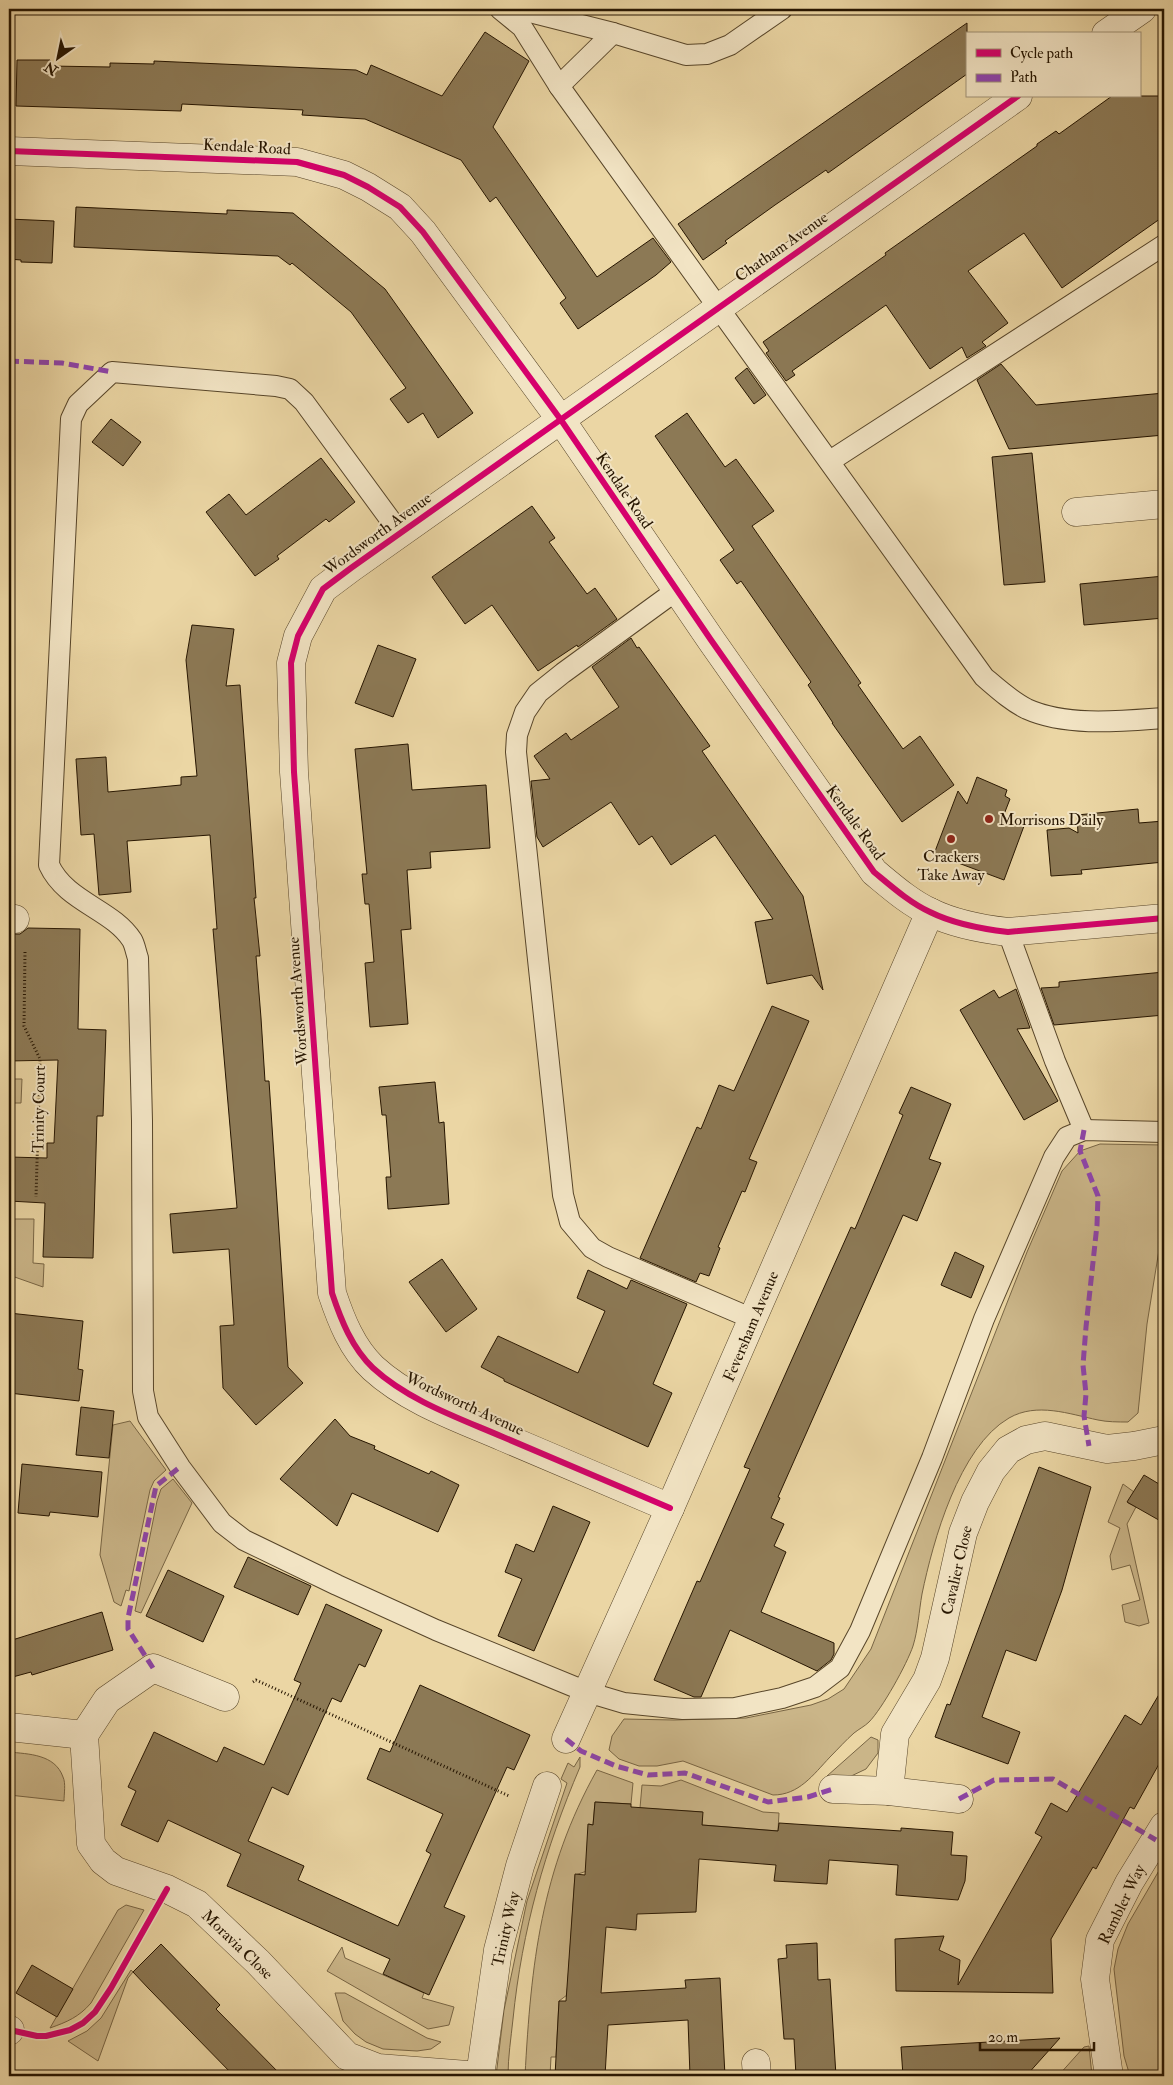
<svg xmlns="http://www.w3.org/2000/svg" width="1173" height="2085" font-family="'IM FELL Double Pica',serif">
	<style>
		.green { fill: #cab588; stroke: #786544 }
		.building { fill: #8c7955; stroke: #261500 }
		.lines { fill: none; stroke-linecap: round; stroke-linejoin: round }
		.lane-casing { stroke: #574529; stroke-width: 22 }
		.street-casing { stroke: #574529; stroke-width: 29 }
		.path { stroke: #261500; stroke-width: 3; stroke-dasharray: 1 2.5; stroke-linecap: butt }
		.lane { stroke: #f2e4c4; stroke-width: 20 }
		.street { stroke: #f2e4c4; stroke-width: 28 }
		.quiet { stroke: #8e44ad; stroke-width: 5; stroke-dasharray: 10 5; stroke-linecap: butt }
		.cycleway-casing { stroke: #f2e4c4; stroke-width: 9 }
		.cycleway { stroke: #d6006c; stroke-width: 6 }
		.poi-dot { fill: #8f2418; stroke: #f2e4c4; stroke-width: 2 }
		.labels { text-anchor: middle; stroke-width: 4; stroke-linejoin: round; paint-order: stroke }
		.street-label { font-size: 16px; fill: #261500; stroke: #f2e4c4 }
		.poi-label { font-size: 16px; fill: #261500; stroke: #f2e4c4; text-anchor: start }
	</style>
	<rect width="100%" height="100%" fill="#ebd6a4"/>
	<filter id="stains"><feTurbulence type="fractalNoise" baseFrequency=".004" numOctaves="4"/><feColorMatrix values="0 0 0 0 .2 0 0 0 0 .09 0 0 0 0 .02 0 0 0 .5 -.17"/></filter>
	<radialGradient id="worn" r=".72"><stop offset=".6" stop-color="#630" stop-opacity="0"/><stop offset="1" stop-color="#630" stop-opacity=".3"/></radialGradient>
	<g class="green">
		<path d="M9 1079H22L21 1103H9Z"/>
		<path d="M1100 1144 1164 1145V1219L1147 1324 1138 1413 1128 1422C1118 1422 1107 1422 1098 1420 1069 1414 1037 1402 1009 1418 959 1447 933 1541 922 1594 919 1611 918 1630 913 1646 907 1664 882 1709 869 1722 865 1726 859 1729 854 1733 846 1740 838 1749 830 1757 813 1775 799 1795 773 1795L683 1761 657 1766H639L619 1759 609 1750 612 1736 624 1719 674 1720 746 1718 811 1705 828 1699 844 1689 871 1649 1027 1252 1062 1171 1080 1151Z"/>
		<path d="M9 1219H34L33 1263 44 1264 43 1287 9 1275Z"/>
		<path d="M130 1421 166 1470 154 1481 150 1490 129 1591 126 1590 121 1606 114 1602 100 1555 113 1425Z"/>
		<path d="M173 1479 192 1503 141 1613 135 1611 157 1501 161 1489Z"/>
		<path d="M1123 1484 1134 1492 1128 1503 1136 1507 1127 1524 1149 1623 1139 1626 1125 1622 1122 1605 1140 1600 1130 1565 1112 1570 1110 1556 1120 1528 1108 1522Z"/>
		<path d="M871 1737 878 1740V1753L866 1769 847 1778 827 1776Z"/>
		<path d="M9 1752C28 1754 55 1754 63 1777 66 1783 64 1794 64 1801L9 1795Z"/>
		<path d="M580 1757V1767C545 1849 522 1930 513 2019 511 2038 508 2057 508 2076H496L504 2010 527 1901 567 1783 561 1779 568 1763 574 1767Z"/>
		<path d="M597 1770 633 1783 631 1804 595 1802 593 1825 589 1824 590 1870 575 1875 567 1995 559 2001 556 2057H551L550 2076H525C531 1964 541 1870 597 1770Z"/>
		<path d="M681 1780 763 1812 779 1813 778 1831 702 1825V1812L640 1808 642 1785 661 1786Z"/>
		<path d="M1164 1862V2076H1130L1124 2056 1114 1969 1118 1949 1128 1924Z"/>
		<path d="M126 1905 144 1910 91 2003C79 2017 67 2022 50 2028L118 1910Z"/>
		<path d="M342 1947 345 1958 424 1993 422 1998 454 2007 449 2025 428 2029 327 1971Z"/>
		<path d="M131 1970 133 1972 128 1978 98 2061 68 2041 87 2031 101 2018Z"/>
		<path d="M335 1993H345L427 2038 441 2042 431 2049 417 2051 383 2049 366 2042 355 2034 343 2021Z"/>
		<path d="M1089 2046 1092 2076H1058L1084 2047Z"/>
	</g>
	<g class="building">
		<path d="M967 23V74L828 173 826 170 775 205 725 241 727 243 703 260 678 224Z"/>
		<path d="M485 32 529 61 493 127 597 277 653 238 671 262 656 275 578 329 560 303 566 298 496 197 490 202 461 160 365 119 302 115 303 110 182 104 181 111 16 106 17 60H50V66L110 67V63L154 64V61L356 70 367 75 371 65 442 96Z"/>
		<path d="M1112 96H1164V216L1062 288 1024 233 968 271 1008 323 982 342 986 346 967 358 962 347 930 369 886 305 792 371 795 375 786 381 766 353 769 351 763 342 886 255 885 253 1037 146V144L1056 131 1059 134Z"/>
		<path d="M76 207 227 214V210L293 213 385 289 473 413 438 438 423 413 408 423 390 399 406 388 351 312 292 263 290 265 278 256 74 247Z"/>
		<path d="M9 219 54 221 52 263 21 262V260L9 259Z"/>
		<path d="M1001 364 1036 405 1164 393V435L1009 449 977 380Z"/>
		<path d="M747 368 766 395 754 404 735 378Z"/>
		<path d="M687 413 725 467 736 459 774 511 752 526 861 683 858 685 903 749 920 736 954 785 902 822 832 723H833L808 685 811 682 741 581 737 584 720 560 734 550 655 436Z"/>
		<path d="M111 419 141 442 123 466 92 442Z"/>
		<path d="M1032 453 1045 582 1004 585 992 457Z"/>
		<path d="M321 458 355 502 329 522 326 519 277 556 279 559 255 576 206 512 229 494 246 515Z"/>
		<path d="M532 506 555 538 549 542 587 594 595 588 617 619 578 647 577 645 538 671 492 605 465 624 432 577Z"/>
		<path d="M1164 576V618L1084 625 1080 584Z"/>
		<path d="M192 625 234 629 226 686 240 685 256 898H254L260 956H256L261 1018 265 1081H269L288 1367 303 1383 256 1425 223 1388 220 1326 234 1325 229 1249 173 1253 170 1214 237 1208 213 929H217L210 835 127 841 131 892 99 895 94 834 81 835 76 759 106 757 108 792 181 785V777L197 776 186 660Z"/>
		<path d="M631 638 637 648 639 647 710 746 702 751 803 896 823 990 812 975 767 984 755 922 773 919 715 835 671 865 652 836 639 845 611 802 543 847 537 837 531 781 550 779 534 756 566 733 571 740 619 707 592 667Z"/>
		<path d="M378 645 416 659 393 717 355 703Z"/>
		<path d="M408 744 412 790 486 785 490 848 430 852 431 868 407 870 411 929 401 930 408 1024 370 1027 365 963 374 962 369 904H365L362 874H367L355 749Z"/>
		<path d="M977 777 1007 790 1005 796 1010 799 1003 817 1024 826 1004 880 934 854 958 791 967 804Z"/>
		<path d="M1138 809 1139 823 1164 821V862L1081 870 1082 874 1051 876 1047 830 1069 828 1078 833 1077 815Z"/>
		<path d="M28 928 80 929 78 1029 106 1030 103 1116H97L93 1258 43 1257 45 1203 9 1201V1157L47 1158V1143H54L58 1060 9 1061V934H20Z"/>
		<path d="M1164 972V1015L1054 1025 1041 988 1059 987V982Z"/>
		<path d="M1016 989 1030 1028 1017 1029 1058 1101 1024 1120 960 1010 994 990 999 998Z"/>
		<path d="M772 1006 809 1021 749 1159 757 1162 745 1192 742 1191 718 1247 720 1248 709 1276 700 1273 696 1282 640 1258 697 1127 701 1129 719 1085 734 1091Z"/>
		<path d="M435 1082 439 1123 444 1122 449 1204 388 1209 386 1177H391L386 1115H382L379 1087Z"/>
		<path d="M911 1087 951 1104 929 1159 941 1163 917 1221 903 1215 778 1497 780 1498 771 1518 784 1524 774 1546 786 1552 761 1612 834 1643V1654L831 1660 817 1671 730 1630 701 1697H694L654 1680 697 1581 700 1582 750 1469 744 1467 756 1440 851 1227 855 1229 903 1115 899 1113Z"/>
		<path d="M955 1252 984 1266 971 1298 941 1285Z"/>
		<path d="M442 1259 477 1309 446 1332 409 1282Z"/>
		<path d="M588 1270 627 1289 631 1280 687 1304 653 1384 672 1393 648 1447 504 1381V1379L481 1367 498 1336 578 1373 605 1311 577 1298Z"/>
		<path d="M9 1313 83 1321 78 1369 83 1370 79 1401 9 1393Z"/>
		<path d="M81 1407 114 1411 109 1458 76 1455Z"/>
		<path d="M335 1419 350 1436 375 1446 374 1449 429 1474 431 1471 459 1485 438 1532 352 1493 337 1526 280 1479Z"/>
		<path d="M22 1464 102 1472 98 1517 50 1512 49 1516 18 1513Z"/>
		<path d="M1039 1467 1091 1487 1062 1590 1036 1661 1006 1650 982 1717 1020 1732 1008 1764 935 1737 947 1704 950 1705Z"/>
		<path d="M1144 1475 1164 1487V1523L1127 1502Z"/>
		<path d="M553 1506 590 1522 534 1651 498 1636 522 1579 505 1572 516 1544 534 1552Z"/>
		<path d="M248 1557 311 1586 298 1615 234 1587Z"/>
		<path d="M168 1570 224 1596 203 1642 146 1616Z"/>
		<path d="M326 1604 382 1630 365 1667 359 1664 341 1702 332 1698 288 1795 272 1787 248 1841 304 1866 298 1880 398 1926 431 1854 426 1851 443 1814 367 1779 380 1748 390 1752 420 1685 530 1735 514 1770 507 1767 444 1907 465 1916 429 1995 383 1974 390 1959 227 1886 241 1854 168 1820 158 1842 121 1825 136 1791 128 1787 154 1732 217 1762 224 1747 264 1765 301 1683 294 1680Z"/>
		<path d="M102 1612 113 1650 32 1675 31 1672 9 1678V1641Z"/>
		<path d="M1164 1686V1755L1134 1809 1130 1807 1096 1869 1093 1867 1051 1939 1053 1993 896 1991 895 1939 944 1936 939 1950 960 1960 958 1985 1042 1837 1035 1833 1051 1803 1067 1812 1125 1715 1141 1725Z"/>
		<path d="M595 1802 631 1804V1807L703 1812 702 1825 778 1831 779 1823 901 1831V1828L953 1832 951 1855 967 1856 965 1881 958 1900 896 1895 898 1865 829 1860 827 1884 774 1881 776 1865 699 1859 696 1912 637 1914 636 1930 606 1927 601 1993 686 1988 685 1980 720 1978 725 2076H690L688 2020 608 2025 605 2076H555L559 2001H566L575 1874 585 1875 588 1824 593 1825Z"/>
		<path d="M817 1943 818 1980 830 1979 836 2076H796L794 2039H784L778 1959 787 1958 786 1945Z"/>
		<path d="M161 1944 220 2005 216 2009 282 2076H234L149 1989 133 1972Z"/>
		<path d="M32 1965 73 1989 57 2017 16 1993Z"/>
		<path d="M1060 2038 1026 2076H903L901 2047Z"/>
	</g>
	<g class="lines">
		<defs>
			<g id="lane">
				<path d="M500 9 522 27 559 86 984 677C998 689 1011 701 1027 709 1067 727 1122 721 1164 718"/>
				<path d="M518 9 613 33 686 55 707 54 730 45 782 9"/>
				<path d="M559 86 613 33"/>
				<path d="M830 461 1164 245"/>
				<path d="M400 533 304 402 290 389 276 386 112 372 78 404 71 419 49 865C66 902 112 909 132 940 135 945 136 953 138 958L142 1121 143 1391 148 1417 180 1467 222 1523 244 1540 337 1585 436 1630 587 1692 624 1703 683 1709 735 1708 782 1698 815 1687 840 1668 860 1631 932 1458 984 1319 1054 1157 1067 1137 1084 1130 1164 1132"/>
				<path d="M677 590 563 673 538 693 525 712 517 735 516 752 563 1195 570 1222 592 1248 608 1257 753 1319"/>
				<path d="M1008 932 1055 1061 1084 1130"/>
			</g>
			<g id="street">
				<path d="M1106 34 1142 9"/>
				<path d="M9 151 297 162 344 175 368 187 400 207 423 232 561 420 711 640 874 872C891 886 910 903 930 912 954 924 982 929 1008 932L1164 918"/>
				<path d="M1076 512 1164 504"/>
				<path d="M9 918 15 919"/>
				<path d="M670 1508C615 1485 559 1461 503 1437 459 1418 409 1401 373 1368 352 1348 341 1320 332 1293L294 772 291 663 298 636 323 589 351 568 1018 96"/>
				<path d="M9 1727 84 1735 91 1844 103 1861 116 1871 167 1889 197 1904 258 1962 347 2056 378 2068 480 2076"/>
				<path d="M84 1735 107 1700 153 1668 225 1697"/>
				<path d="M566 1739 670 1508 930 912"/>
				<path d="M833 1789 889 1791"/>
				<path d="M959 1799 889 1791 895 1734 927 1680 935 1658 963 1533 975 1502 991 1471 1008 1450 1026 1440 1045 1436 1107 1449 1134 1446 1164 1440"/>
				<path d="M9 2031 10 2030"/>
				<path d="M756 2063 757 2076"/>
				<path d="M480 2076 498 1950 520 1866 547 1786"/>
				<path d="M1109 2076 1095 1979 1100 1940 1129 1883 1164 1826"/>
			</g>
		</defs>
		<use href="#lane" class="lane-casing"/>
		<use href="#street" class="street-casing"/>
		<g class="path">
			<path d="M25 952 24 1026 40 1059 36 1197"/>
			<path d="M253 1682 256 1680 509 1796"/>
		</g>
		<use href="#lane" class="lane"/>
		<use href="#street" class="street"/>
		<g class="quiet">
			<path d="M9 361 62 363 112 372"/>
			<path d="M1084 1130 1080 1151 1098 1196 1097 1225 1086 1327 1083 1365 1086 1394 1084 1416 1089 1446"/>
			<path d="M153 1668 128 1629V1618L156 1486 180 1467"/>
			<path d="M566 1739 581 1751 616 1766 648 1775 685 1773 768 1802 808 1797 833 1789"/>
			<path d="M959 1799 994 1780 1053 1779 1156 1840"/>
		</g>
		<defs>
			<g id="cycleway">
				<path d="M9 151 297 162 344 175 368 187 400 207 423 232 561 420 711 640 874 872C891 886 910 903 930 912 954 924 982 929 1008 932L1164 918"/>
				<path d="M670 1508C615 1485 559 1461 503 1437 459 1418 409 1401 373 1368 352 1348 341 1320 332 1293L294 772 291 663 298 636 323 589 351 568 1018 96"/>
				<path d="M10 2030 37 2036H46L70 2030 83 2023 95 2012 111 1988 167 1889"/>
			</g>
		</defs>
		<use href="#cycleway" class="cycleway-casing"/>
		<use href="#cycleway" class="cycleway"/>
	</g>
	<g class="poi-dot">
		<circle cx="989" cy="819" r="5"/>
		<circle cx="951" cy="839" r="5"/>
	</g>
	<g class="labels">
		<g class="street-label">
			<text transform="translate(247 146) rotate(3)" y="6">Kendale Road</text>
			<text transform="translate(781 246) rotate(-35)" y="6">Chatham Avenue</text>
			<text transform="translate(625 490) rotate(56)" y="6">Kendale Road</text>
			<text transform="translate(377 533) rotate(-36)" y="6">Wordsworth Avenue</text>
			<text transform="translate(856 822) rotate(54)" y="6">Kendale Road</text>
			<text transform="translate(297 1001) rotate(-94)" y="6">Wordsworth Avenue</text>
			<text transform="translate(38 1109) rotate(-89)" y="6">Trinity Court</text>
			<text transform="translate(750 1326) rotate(-67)" y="6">Feversham Avenue</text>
			<text transform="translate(465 1403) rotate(25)" y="6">Wordsworth Avenue</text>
			<text transform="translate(956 1570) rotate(-77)" y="6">Cavalier Close</text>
			<text transform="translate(1121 1904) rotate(-64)" y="6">Rambler Way</text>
			<text transform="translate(505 1929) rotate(-77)" y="6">Trinity Way</text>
			<text transform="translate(238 1944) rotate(44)" y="6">Moravia Close</text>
		</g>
		<g class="poi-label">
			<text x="999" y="825">Morrisons Daily</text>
			<text x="951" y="862" text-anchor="middle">Crackers<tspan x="951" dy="18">Take Away</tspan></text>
		</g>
	</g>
	<rect width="1173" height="2085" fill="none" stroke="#ebd6a4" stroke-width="30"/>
	<rect x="10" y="10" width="1153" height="2065" fill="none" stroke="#261500" stroke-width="2.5"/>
	<rect x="15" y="15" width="1143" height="2055" fill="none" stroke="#261500"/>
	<rect x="966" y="32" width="175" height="65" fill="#f2e4c4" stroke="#a09176"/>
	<rect x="976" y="49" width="25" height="8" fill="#d6006c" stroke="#a09176"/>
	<text x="1010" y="58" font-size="15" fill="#261500">Cycle path</text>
	<rect x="976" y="74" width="25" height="8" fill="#8e44ad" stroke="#a09176"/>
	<text x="1010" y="82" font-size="15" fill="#261500">Path</text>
	<g transform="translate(58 58) rotate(213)" stroke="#f2e4c4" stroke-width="4" paint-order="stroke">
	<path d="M0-4L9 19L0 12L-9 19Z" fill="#261500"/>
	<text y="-8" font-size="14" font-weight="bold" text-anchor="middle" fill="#261500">N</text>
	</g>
	<path d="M980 2042v8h114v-8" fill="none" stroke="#261500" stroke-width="2.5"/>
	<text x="988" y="2042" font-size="15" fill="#261500" stroke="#f2e4c4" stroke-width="4" paint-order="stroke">20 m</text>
	<rect width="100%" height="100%" filter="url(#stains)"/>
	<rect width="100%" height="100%" fill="url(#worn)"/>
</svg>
